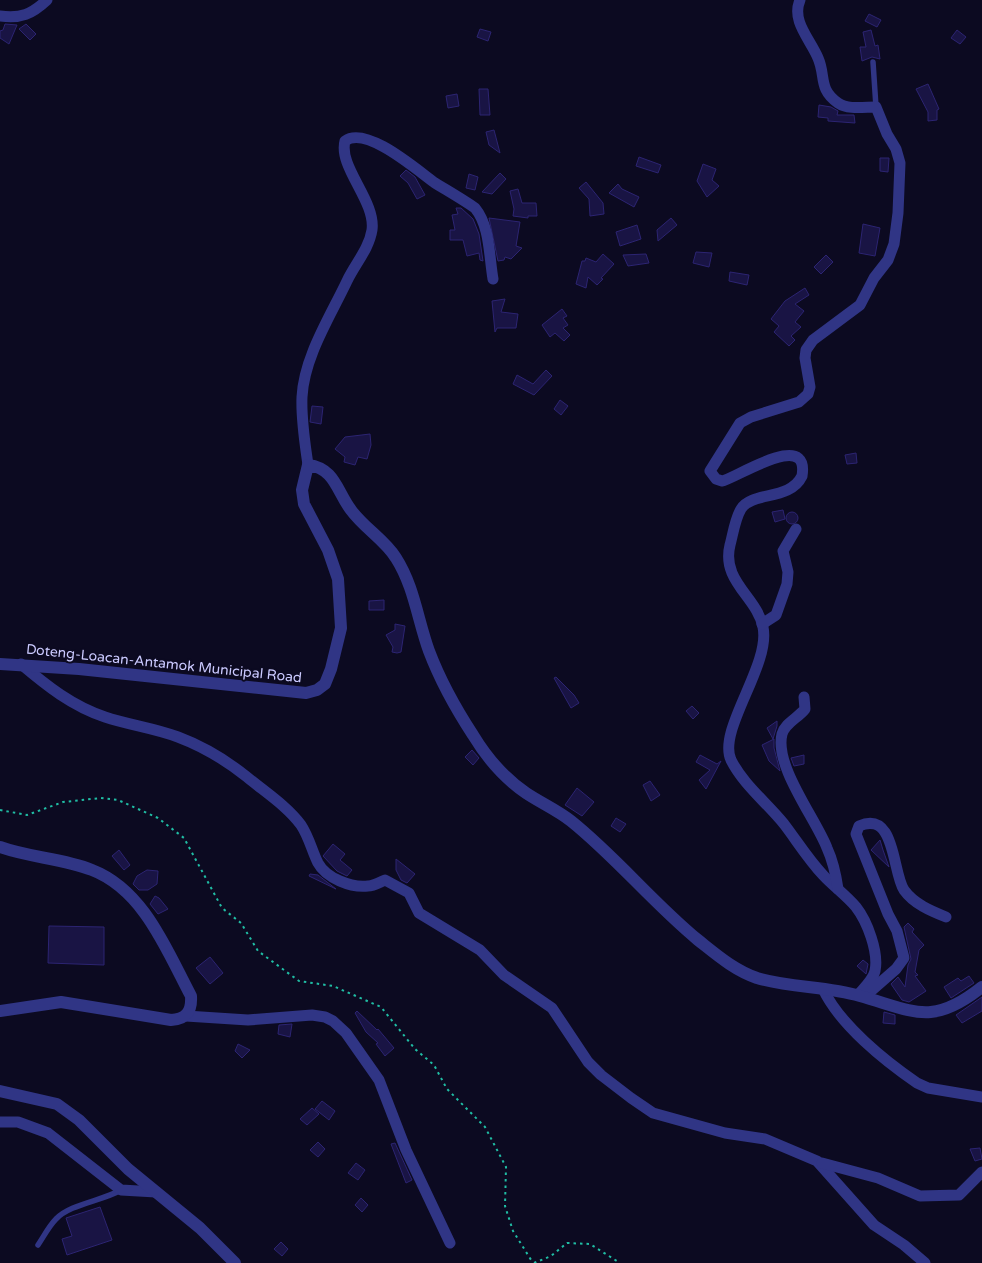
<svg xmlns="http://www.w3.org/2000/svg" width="982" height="1263" font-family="'Varela Round',sans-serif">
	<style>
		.building { fill: #191444; stroke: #2c2472 }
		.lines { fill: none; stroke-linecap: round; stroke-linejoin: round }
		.path { stroke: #20bda4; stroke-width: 2; stroke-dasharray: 2.5 4; stroke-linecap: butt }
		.service { stroke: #303585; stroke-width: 5.5 }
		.minor { stroke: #303585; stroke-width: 11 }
		.tertiary { stroke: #303585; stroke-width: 12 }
		.labels { text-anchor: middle; stroke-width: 4; stroke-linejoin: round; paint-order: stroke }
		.street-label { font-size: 14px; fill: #cbcaff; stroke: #0c0a21 }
	</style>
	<rect width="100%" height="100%" fill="#0c0a21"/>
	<g class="building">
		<path d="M869 14 881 20 877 27 865 21Z"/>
		<path d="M5 24 17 25 9 44 0 38V31L3 30Z"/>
		<path d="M26 24 36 34 30 40 19 29Z"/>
		<path d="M480 29 491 32 488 41 477 37Z"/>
		<path d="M871 30 875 46 878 45 880 59 872 57 862 61 860 47H866L863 32Z"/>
		<path d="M957 30 966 37 960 44 951 38Z"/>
		<path d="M928 84 939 109 937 110V120L928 121V112L916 89Z"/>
		<path d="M479 89H488L490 115H480Z"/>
		<path d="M457 94 459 106 448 108 446 96Z"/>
		<path d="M819 105 831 107 838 111 837 115H854L855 123 828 121V118L818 117Z"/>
		<path d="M494 130 500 153 489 145 486 132Z"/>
		<path d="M639 157 661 165 658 173 636 166Z"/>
		<path d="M880 158H889L888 172 880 171Z"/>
		<path d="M703 164 716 169 712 180 719 186 707 197 697 181Z"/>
		<path d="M406 170 415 177 425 195 417 199 408 183 400 176Z"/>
		<path d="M500 173 506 179 492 194 482 192Z"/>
		<path d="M469 174 478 177 475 190 466 188Z"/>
		<path d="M586 182 603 203 604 214 590 216 589 199 579 188Z"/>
		<path d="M618 184 622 189 639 197 634 207 609 193Z"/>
		<path d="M518 189 522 203H536L537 216H528V218L513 216 514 209 510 191Z"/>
		<path d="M456 208H461L473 219 479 234 483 261 480 260 479 253 467 256 463 240H450V230H455L452 215 458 214Z"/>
		<path d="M489 218 520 222 516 246 522 248 511 259 505 257 504 260 498 261Z"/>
		<path d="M671 218 677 225 658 241 657 230Z"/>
		<path d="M863 224 880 228 875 256 859 253Z"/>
		<path d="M637 225 641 239 620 246 616 232Z"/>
		<path d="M696 252 712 253 709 267 693 263Z"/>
		<path d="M603 254 614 264 601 278 603 279 597 285 588 277 586 288 576 284 582 261H585L586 258 596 262Z"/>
		<path d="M646 254 649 263 628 266 623 255Z"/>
		<path d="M826 255 833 262 821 274 814 267Z"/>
		<path d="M730 272 749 275 747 285 729 281Z"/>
		<path d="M805 288 809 295 795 304 804 311 795 322 801 327 791 336 795 340 789 346 774 332 779 326 771 319 785 301Z"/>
		<path d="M505 299 501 312 518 314 516 328H497L495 332 492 301Z"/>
		<path d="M562 309 567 316 563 318 568 325 563 328 570 335 564 341 555 333 550 337 542 325Z"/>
		<path d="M546 370 552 376 534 395 513 384 517 375 533 384Z"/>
		<path d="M560 400 568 406 561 415 554 409Z"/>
		<path d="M312 406 323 407 321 424 310 422Z"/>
		<path d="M370 434 371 445 367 459 358 457 355 465 344 462 345 457 335 449 345 437Z"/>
		<path d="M856 453 857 463 847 464 845 455Z"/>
		<path d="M783 510 785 519 775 522 772 512Z"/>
		<circle cx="792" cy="518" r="6"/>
		<path d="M384 600V610H369V601Z"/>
		<path d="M395 624 405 626 401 652 397 653 392 652 393 647 386 635 395 630Z"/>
		<path d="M556 677 574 695 579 703 571 708 554 678Z"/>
		<path d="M692 706 699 713 693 719 686 711Z"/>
		<path d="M777 721V726L773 739 767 728Z"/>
		<path d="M774 739V748L780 771 769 761 762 745Z"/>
		<path d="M472 750 479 758 473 765 465 757Z"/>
		<path d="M700 755 717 764 721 761 706 789 699 780 710 770 696 762Z"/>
		<path d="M804 755V764L794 766 791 758Z"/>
		<path d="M650 781 660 795 651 801 643 785Z"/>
		<path d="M577 788 594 802 582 816 565 805Z"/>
		<path d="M616 818 626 824 620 832 611 826Z"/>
		<path d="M880 840 883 850 889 867 871 850Z"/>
		<path d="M333 844 345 854 340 860 352 870 347 876 337 871 323 856Z"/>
		<path d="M119 850 130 865 124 870 112 856Z"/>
		<path d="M396 859 415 874 407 883 401 880 396 870Z"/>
		<path d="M147 870 158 871 157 884 148 890H139L133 884 137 876Z"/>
		<path d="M310 874 318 875 336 889 309 876Z"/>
		<path d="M155 896 159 898 168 909 158 914 150 904Z"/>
		<path d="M908 923 914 929 912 932 924 945 919 950 915 972 918 975 915 976 926 991 909 1002 902 1000 891 984 898 977 905 987 908 965 911 959 904 927Z"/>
		<path d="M49 926 104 927V965L48 963Z"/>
		<path d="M210 957 223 973 210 984 196 968Z"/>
		<path d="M863 960 868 964 866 974 857 966Z"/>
		<path d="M969 976 974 983 951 998 944 987 958 978 961 981Z"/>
		<path d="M982 997V1011L962 1023 956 1015Z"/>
		<path d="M357 1011 377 1030 378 1029 394 1048 385 1056 376 1044 378 1043 366 1032 355 1013Z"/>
		<path d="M884 1012 895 1015V1024L883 1023Z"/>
		<path d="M292 1024 290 1037 278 1034 279 1025Z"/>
		<path d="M238 1044 250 1050 242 1058 235 1051Z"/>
		<path d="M322 1101 335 1111 329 1120 315 1109Z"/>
		<path d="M312 1108 319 1114 307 1125 300 1119Z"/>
		<path d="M318 1142 325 1149 318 1157 310 1150Z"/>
		<path d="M395 1143 412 1180 406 1183 391 1144Z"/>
		<path d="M980 1148 982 1159 975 1161 970 1149Z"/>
		<path d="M356 1163 365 1170 358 1180 348 1173Z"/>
		<path d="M361 1198 368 1205 362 1212 355 1205Z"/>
		<path d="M100 1207 112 1240 67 1255 62 1239 72 1236 66 1218Z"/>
		<path d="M281 1242 288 1249 282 1256 274 1249Z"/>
	</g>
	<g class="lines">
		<g class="path">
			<path d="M0 810 27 815 63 802 101 798 118 800 158 818 184 838 222 908 241 923 258 951 299 981 333 986 381 1007 415 1049 434 1065 447 1089 485 1127 506 1167 505 1206 513 1231 533 1263"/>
			<path d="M534 1263 551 1256 567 1243 590 1244 620 1263"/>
		</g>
		<g class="service">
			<path d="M873 62 876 107"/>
			<path d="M38 1245C44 1236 49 1226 56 1219 70 1204 102 1201 121 1190"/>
		</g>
		<g class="minor">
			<path d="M800 0C791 21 810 39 818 58 826 76 818 89 838 103 848 110 864 107 876 107L887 134 896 149 900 163 898 213 894 244 888 260 874 278 860 305 813 340 806 350 805 358 810 387 808 394 799 402 751 417 740 423 710 471 716 479 722 481C735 479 810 428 802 476 790 501 752 491 741 509 735 519 733 534 730 545 721 581 757 597 763 627 771 665 717 730 731 760 743 784 767 803 784 824 797 841 808 859 823 875 833 886 846 895 856 907 867 921 879 952 875 971 873 980 864 988 858 995"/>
			<path d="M0 16C21 19 32 14 47 0"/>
			<path d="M308 465C305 443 301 420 302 397 304 357 330 317 347 281 355 264 369 249 372 230 376 201 338 167 345 141 366 125 417 170 435 183 448 191 462 199 475 208 490 226 489 256 493 279"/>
			<path d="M762 624 776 615 787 584 788 572 783 551 796 529"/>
			<path d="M21 664C47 686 72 706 105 717 129 725 154 728 178 737 202 746 227 761 247 777 265 792 287 806 301 825 309 837 312 851 318 863 326 878 351 888 368 886 374 886 380 882 385 880L409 893 419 913 480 950 504 975 552 1008 588 1062 601 1075 631 1098 653 1113 725 1133 765 1139 817 1161 874 1225 904 1245 925 1263"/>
			<path d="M804 697 805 709C798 718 785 723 782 734 774 766 816 819 827 848 833 861 836 875 838 889"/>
			<path d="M823 989C840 1025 885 1061 917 1083L928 1088 982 1097"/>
			<path d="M864 997 896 969 904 958 897 931 888 914 856 834 859 826C896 810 892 872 904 890 914 904 931 911 946 917"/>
			<path d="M186 1016 248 1020 312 1015 325 1017 333 1021 346 1033 379 1080 406 1150 450 1243"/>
			<path d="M0 1122H18L48 1133 121 1190 156 1192"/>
			<path d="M822 1163 878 1178 920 1196 959 1195 982 1172"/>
		</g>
		<g class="tertiary">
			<path d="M0 664 79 669 306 693 317 690 325 684 331 669 341 628 338 579 328 550 304 504 302 490 308 465C335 468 337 492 351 510 364 528 385 540 396 558 414 586 418 621 429 651 440 680 456 709 473 735 487 758 504 778 526 793 541 803 557 810 571 821 616 857 653 903 698 940 717 955 734 970 757 978 791 988 826 986 860 996 914 1011 932 1027 982 987"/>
			<path d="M0 847C30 858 62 858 92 870 144 890 167 951 191 996 192 1012 186 1019 171 1020L61 1002 0 1011"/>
			<path d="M0 1091 57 1104 79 1120 128 1169 200 1228 235 1263"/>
		</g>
	</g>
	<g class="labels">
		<g class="street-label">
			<text transform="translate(164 663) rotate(6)" y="5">Doteng-Loacan-Antamok Municipal Road</text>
		</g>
	</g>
</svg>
